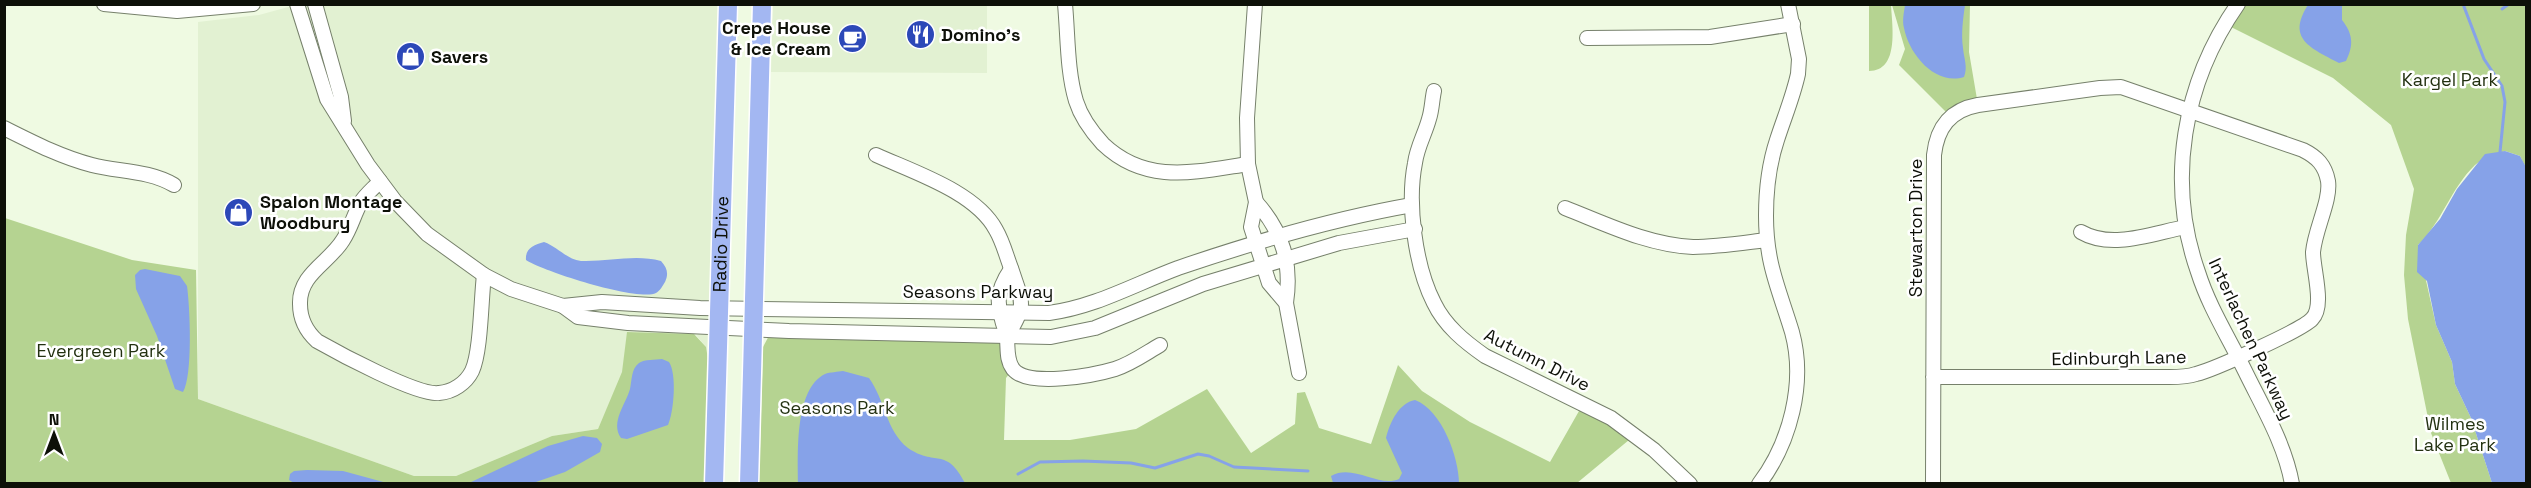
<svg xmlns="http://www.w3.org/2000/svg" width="2531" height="488" font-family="'Space Grotesk',sans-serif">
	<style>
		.built { fill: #e2f1d2 }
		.green { fill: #b5d391 }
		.water { fill: #86a2e8 }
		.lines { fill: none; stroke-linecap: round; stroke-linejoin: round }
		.stream { stroke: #86a2e8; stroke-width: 3 }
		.minor-casing { stroke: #76806b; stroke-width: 16 }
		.major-casing { stroke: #fff; stroke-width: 21 }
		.minor { stroke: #fff; stroke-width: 14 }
		.major { stroke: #a3b7f2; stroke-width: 18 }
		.labels { text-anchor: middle; stroke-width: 5; stroke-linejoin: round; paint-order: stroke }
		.poi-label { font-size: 18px; font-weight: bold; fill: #0d1008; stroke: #fff; text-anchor: start }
		.park-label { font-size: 18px; fill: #233111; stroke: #fff }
		.street-label { font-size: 18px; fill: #0d1008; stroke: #fff }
	</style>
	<rect width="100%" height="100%" fill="#effae2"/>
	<g class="built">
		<path d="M299 4 719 5 708 365 706 347 696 335 628 332 623 372 598 429 552 436 456 476H414L198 399V22L259 15Z"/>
		<path d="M773 5H987V73L771 72Z"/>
	</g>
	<g class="green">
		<path d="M1869 5H1891C1892 25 1900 71 1869 71Z"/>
		<path d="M1892 5H1970L1969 52 1978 105 1950 116 1899 65 1905 49Z"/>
		<path d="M2238 5H2526V168L2520 156 2505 151C2496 155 2482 159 2475 165 2451 188 2442 222 2418 245L2436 325 2452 362 2455 384 2471 418 2492 483H2451L2431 433 2408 319 2404 275 2406 235 2414 189 2391 125 2333 78 2225 24Z"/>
		<path d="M5 218 132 260 196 270 198 399 414 476H456L552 436 598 429 622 372 627 332 694 334 706 347 708 359 705 483H5Z"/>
		<path d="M772 330 1007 337 1013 369 1006 378 1004 440H1070L1136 429 1207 389 1251 453 1295 424 1297 393 1305 392 1319 428 1371 444 1398 365 1422 391 1470 422 1550 462 1583 404 1635 435 1577 483H759L763 347Z"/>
	</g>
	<g class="water">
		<path d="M1905 5H1965C1963 19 1961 34 1963 48 1964 59 1968 67 1964 77 1935 86 1909 54 1904 28 1902 21 1904 12 1905 5Z"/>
		<path d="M2308 5H2342V20C2353 34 2354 45 2346 61L2339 63C2311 48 2286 39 2308 5Z"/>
		<path d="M2505 151 2520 156 2526 167V483H2492L2471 418 2455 384 2452 362 2436 325 2427 281 2417 272 2418 245 2440 219 2457 189 2485 154Z"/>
		<path d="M544 242C558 247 566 259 581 261 608 262 635 254 661 261 667 268 669 273 665 282 663 285 660 291 656 293 639 302 542 271 526 260 525 248 534 245 544 242Z"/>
		<path d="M145 269 180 276 187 286C190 307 193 376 183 392L175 389 157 336 136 289 135 275 140 270Z"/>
		<path d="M662 359 669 362C677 374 674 412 668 425L627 439 621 438C610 422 626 404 630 389 632 380 631 369 639 363 645 359 655 360 662 359Z"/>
		<path d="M843 371 869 378C885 400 886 431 908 448 935 467 946 446 965 483H798C798 455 794 389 825 374 830 372 838 372 843 371Z"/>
		<path d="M1415 400C1442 410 1459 458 1459 483H1333L1331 476C1353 463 1379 488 1399 479L1402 473 1386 438C1390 422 1399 403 1415 400Z"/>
		<path d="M583 436 597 438 602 444 600 452 565 472 533 483H469L548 446Z"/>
		<path d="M307 470 343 471 387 483 296 484 289 480 290 474 294 471Z"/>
	</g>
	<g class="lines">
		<g class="stream">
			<path d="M2463 4 2484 59 2502 86 2505 102 2500 152"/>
			<path d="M2502 9 2509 4"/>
			<path d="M1018 474 1040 462 1083 461 1131 463 1155 468 1198 454 1209 456 1234 467 1308 471"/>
		</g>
		<defs>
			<g id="minor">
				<path d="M104 4 177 11 253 4"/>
				<path d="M297 4 327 99 368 165 395 201 427 234 484 275 511 289 563 306 602 302 700 308 1049 313C1095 307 1135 284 1178 268 1254 242 1332 219 1412 205"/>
				<path d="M315 4 341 97 344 121"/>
				<path d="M1065 4C1068 36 1067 71 1076 101 1081 117 1092 132 1103 144 1146 185 1195 172 1248 164"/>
				<path d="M1255 4 1247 118 1248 164 1256 202 1251 227 1269 283 1286 303 1299 373"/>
				<path d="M2238 4C2183 83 2166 181 2198 272 2209 307 2229 338 2245 371 2262 406 2285 444 2292 484"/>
				<path d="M1587 38 1710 37 1793 24"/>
				<path d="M1434 91C1432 100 1432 110 1429 119 1425 134 1417 147 1415 163 1407 203 1415 266 1434 303 1445 326 1465 342 1485 356L1611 418 1654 450 1690 484"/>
				<path d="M4 128C32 142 61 157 92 165 119 172 148 170 174 185"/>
				<path d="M876 155C913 172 976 192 996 230 1003 242 1006 255 1011 268 1023 305 1027 302 1007 337"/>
				<path d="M380 181C374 188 366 194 361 202 354 214 351 228 343 240 329 263 299 274 300 304 300 320 306 331 317 341 338 353 418 396 439 393 453 392 466 383 472 371 481 352 481 299 484 275"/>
				<path d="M1256 202C1283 232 1292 264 1286 303"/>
				<path d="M1565 208C1606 224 1648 245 1693 247 1717 247 1742 243 1767 240"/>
				<path d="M2081 232C2112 250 2153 233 2186 227"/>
				<path d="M1011 269C994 294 997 306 1006 333 1009 345 1005 358 1013 369 1028 388 1095 375 1115 369 1131 364 1146 353 1160 345"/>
				<path d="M563 306 578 317 628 323 789 331 1051 337 1095 328 1203 284 1339 243 1415 229"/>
				<path d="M1759 484C1790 443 1806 383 1792 332 1779 289 1766 264 1766 216 1766 190 1769 164 1777 140 1784 118 1793 97 1798 74L1799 59 1788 4"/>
				<path d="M1933 484 1934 155C1937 128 1950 110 1978 105L2100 88 2121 87 2303 150C2317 157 2325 165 2328 181 2331 200 2315 229 2313 252 2313 270 2325 306 2312 319 2302 330 2213 370 2196 374 2187 377 2178 377 2169 377H1933"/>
			</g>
			<g id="major">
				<path id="s1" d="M714 484 728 4"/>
				<path d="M749 484 762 4"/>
			</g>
		</defs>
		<use href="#minor" class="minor-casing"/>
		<use href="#major" class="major-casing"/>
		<use href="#minor" class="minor"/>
		<use href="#major" class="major"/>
	</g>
	<defs>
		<symbol id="restaurant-disc" viewBox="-11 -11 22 22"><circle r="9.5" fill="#2c48b8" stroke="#fff"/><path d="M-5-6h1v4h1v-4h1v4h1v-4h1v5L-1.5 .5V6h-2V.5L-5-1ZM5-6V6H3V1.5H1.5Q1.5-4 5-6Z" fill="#fff"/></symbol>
		<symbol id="cafe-disc" viewBox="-11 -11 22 22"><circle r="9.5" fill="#2c48b8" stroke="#fff"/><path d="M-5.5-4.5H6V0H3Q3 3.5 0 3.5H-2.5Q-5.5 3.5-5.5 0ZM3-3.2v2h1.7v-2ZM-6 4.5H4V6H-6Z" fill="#fff"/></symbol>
		<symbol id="shop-disc" viewBox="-11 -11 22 22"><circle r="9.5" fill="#2c48b8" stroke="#fff"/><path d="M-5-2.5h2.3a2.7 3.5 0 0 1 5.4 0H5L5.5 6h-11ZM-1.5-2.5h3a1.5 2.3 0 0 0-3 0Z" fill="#fff"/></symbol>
	</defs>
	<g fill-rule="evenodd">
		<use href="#restaurant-disc" x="904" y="18" width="33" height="33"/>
		<use href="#cafe-disc" x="836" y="22" width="33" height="33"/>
		<use href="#shop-disc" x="394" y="40" width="33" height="33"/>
		<use href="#shop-disc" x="222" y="196" width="33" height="33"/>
	</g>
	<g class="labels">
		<g class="poi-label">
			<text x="831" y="34" text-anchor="end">Crepe House<tspan x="831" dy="21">&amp; Ice Cream</tspan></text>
			<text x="941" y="41">Domino's</text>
			<text x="431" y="63">Savers</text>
			<text x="260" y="208">Spalon Montage<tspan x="260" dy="21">Woodbury</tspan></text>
		</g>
		<g class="park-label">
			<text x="2450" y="86">Kargel Park</text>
			<text x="101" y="357">Evergreen Park</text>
			<text x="837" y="414">Seasons Park</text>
			<text x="2455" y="430">Wilmes<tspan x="2455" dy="21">Lake Park</tspan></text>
		</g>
		<g class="street-label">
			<text transform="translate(1916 228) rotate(-90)" y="6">Stewarton Drive</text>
			<text dy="6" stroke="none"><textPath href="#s1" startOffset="240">Radio Drive</textPath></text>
			<text x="978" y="298">Seasons Parkway</text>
			<text transform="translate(2251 339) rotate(65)" y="6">Interlachen Parkway</text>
			<text transform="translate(2119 358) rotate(-1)" y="6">Edinburgh Lane</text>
			<text transform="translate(1537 360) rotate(27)" y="6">Autumn Drive</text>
		</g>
	</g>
	<rect width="2531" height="488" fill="none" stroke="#0d1008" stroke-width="12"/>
	<g transform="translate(54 434)" stroke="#ffffff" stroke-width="4.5" paint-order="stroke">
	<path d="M0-4.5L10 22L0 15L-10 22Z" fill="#0d1008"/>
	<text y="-9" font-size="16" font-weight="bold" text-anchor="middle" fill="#0d1008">N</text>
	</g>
</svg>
